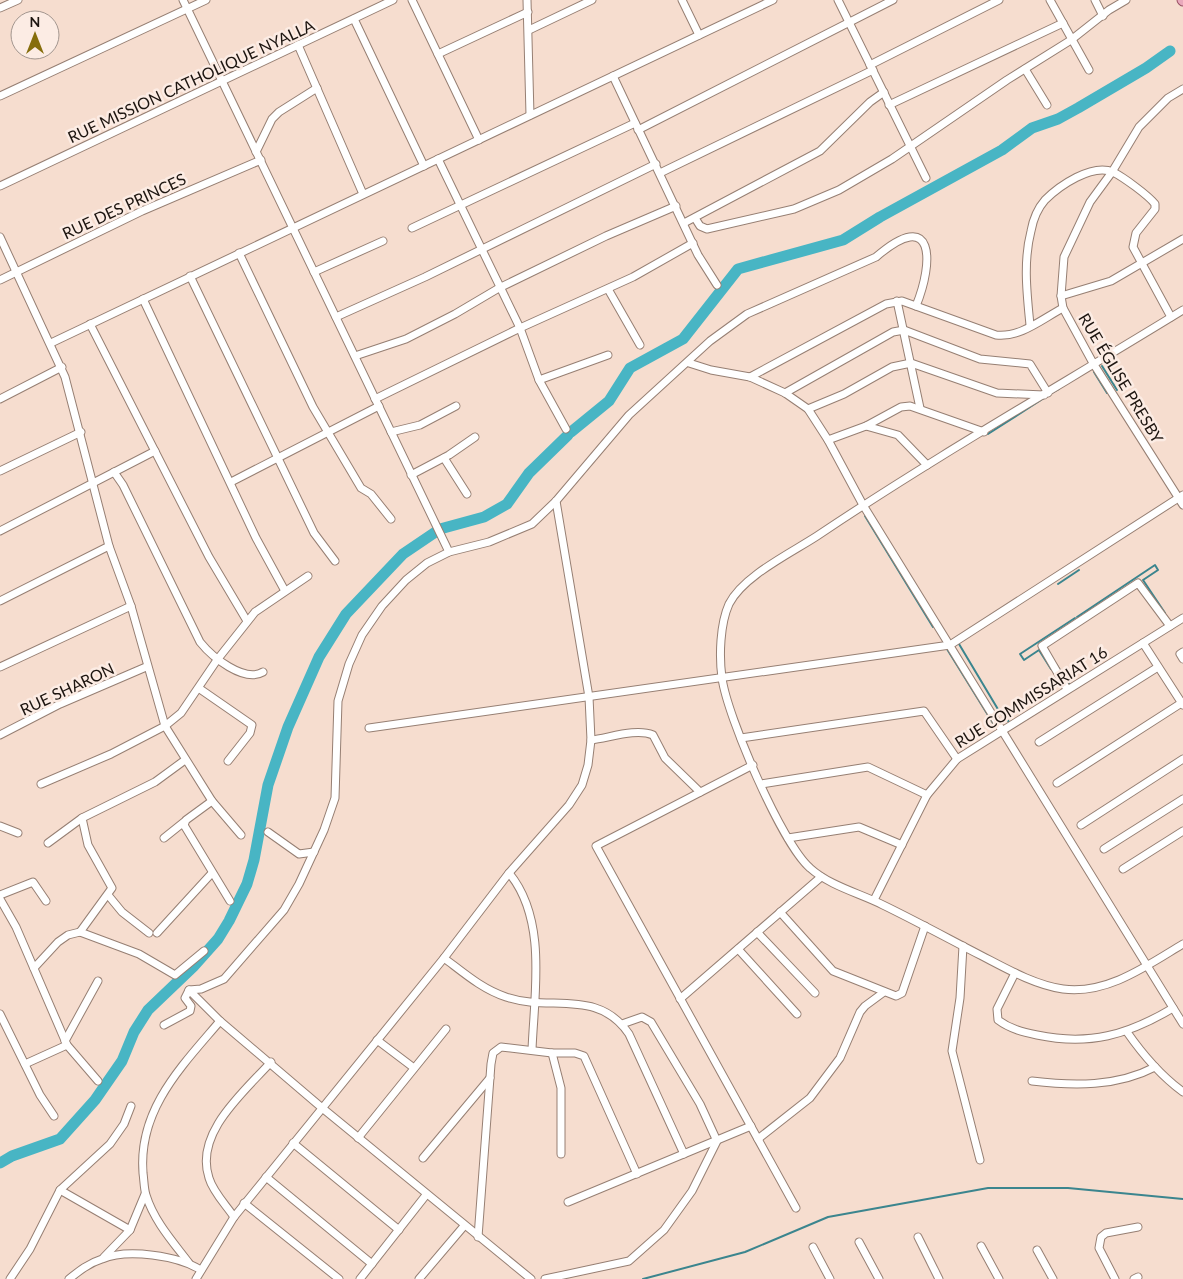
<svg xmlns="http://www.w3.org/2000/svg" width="1183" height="1279" font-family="Lato,sans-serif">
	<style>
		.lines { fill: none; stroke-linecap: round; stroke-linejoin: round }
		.stream { stroke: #3b858e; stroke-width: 2 }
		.river { stroke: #48b5c4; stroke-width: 11 }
		.minor-casing { stroke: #967f73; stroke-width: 9 }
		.major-casing { stroke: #985063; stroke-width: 11 }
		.minor { stroke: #fff; stroke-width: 7 }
		.major { stroke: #e9a9bc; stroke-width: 9 }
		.labels { text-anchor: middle; stroke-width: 5; stroke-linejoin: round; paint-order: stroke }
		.street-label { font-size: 16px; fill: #1d1510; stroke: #fcece4 }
	</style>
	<rect width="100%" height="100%" fill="#f6ddcf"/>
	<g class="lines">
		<g class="stream">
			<path d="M1102 366 1117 390"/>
			<path d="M1094 372 1107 393"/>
			<path d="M1050 394 1059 389"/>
			<path d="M988 434 1044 398"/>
			<path d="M865 516 933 627"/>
			<path d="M1058 584 1079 570"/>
			<path d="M1077 617 1155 565 1158 570 1143 580 1165 613"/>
			<path d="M959 644 999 711 1010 723"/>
			<path d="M947 649 996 728"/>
			<path d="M1056 664 1070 685"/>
			<path d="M1051 669 1039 650 1024 660 1020 654 1075 618"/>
			<path d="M643 1279 745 1252 828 1217 988 1188H1068L1183 1199"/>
		</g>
		<g class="river">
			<path d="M571 432 609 401 630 368 683 339 738 269 843 240 880 217 1002 150 1032 128 1058 119 1078 108 1146 68 1170 51"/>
			<path d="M440 529 484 517 507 504 529 473 568 435"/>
			<path d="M0 1163 12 1156 60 1139 95 1100 122 1061 134 1032 148 1010 193 967 218 939 229 921 247 884 254 860 268 785 288 727 319 657 346 614 403 554 437 531"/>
		</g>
		<defs>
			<g id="minor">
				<path d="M183 0 449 552"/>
				<path d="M412 0 479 140"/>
				<path d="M527 0 530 115"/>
				<path d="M682 0 699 35"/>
				<path d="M838 0 926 178"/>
				<path d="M1050 0 1089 70"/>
				<path d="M1095 0 1103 16"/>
				<path d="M0 8 18 0"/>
				<path d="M354 19 424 166"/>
				<path d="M529 30 592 0"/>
				<path d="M298 45 363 194"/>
				<path d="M438 54 528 12"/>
				<path d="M870 65 999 0"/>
				<path d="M1025 69 1047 105"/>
				<path d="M613 76 698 255 717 285"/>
				<path d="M1183 89 1168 98 1139 127 1112 172 1090 202 1064 257 1061 296 1063 308 1093 363 1183 505"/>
				<path d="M0 96 206 0"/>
				<path d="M889 105 1063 23"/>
				<path d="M638 130 893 0"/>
				<path d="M256 152 272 119 279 112 317 88"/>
				<path d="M438 159 520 328 539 380 566 429"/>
				<path d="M660 173 873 70"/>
				<path d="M0 186 393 0"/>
				<path d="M695 218 700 226 707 229 794 209 839 190 892 159 1007 80 1071 40 1109 10 1126 0"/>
				<path d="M684 223 820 151 870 102 884 92"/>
				<path d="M412 228 635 123"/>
				<path d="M0 237 65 377 109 546 131 606 165 726 212 801 241 835"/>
				<path d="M239 253 313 407 361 488 371 494 391 519"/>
				<path d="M314 272 383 241"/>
				<path d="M190 276 314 533 335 561"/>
				<path d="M0 280 142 211 261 160"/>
				<path d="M608 289 640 345"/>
				<path d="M1061 296 1111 281 1183 239"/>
				<path d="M143 299 256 538 285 591"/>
				<path d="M897 301 920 408"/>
				<path d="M1183 310C1061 385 936 456 817 536 791 553 743 576 729 604 720 624 719 656 722 678 727 716 782 844 810 868 830 886 859 893 883 905 916 921 949 939 982 956 1007 969 1035 985 1063 989 1107 995 1148 965 1183 944"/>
				<path d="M336 317 425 277 656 164"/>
				<path d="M90 324 209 557 247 621"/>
				<path d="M1030 325C1027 294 1023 262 1031 231 1033 220 1038 208 1045 200 1059 186 1092 163 1113 172 1123 177 1148 195 1155 204V209L1136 233 1133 247 1171 317"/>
				<path d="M51 343 773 0"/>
				<path d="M355 356 406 339 455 314 499 288 606 236 676 206"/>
				<path d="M689 363 711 370 750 377 785 393 808 409 828 440 863 505 1183 1024"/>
				<path d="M750 377 886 304 902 301 996 335C1020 338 1042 319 1063 308"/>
				<path d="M539 380 608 355"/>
				<path d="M785 393 893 332 904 330 980 359 1030 364 1048 393"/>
				<path d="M0 399 62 367"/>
				<path d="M375 399 520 328 633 277 693 243"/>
				<path d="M808 409 844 394 892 367 911 363 997 393 1044 395"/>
				<path d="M866 426 898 435 927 465"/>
				<path d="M391 432 420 425 456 406"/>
				<path d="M828 440 866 426 901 407 910 406 984 432"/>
				<path d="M444 458 467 494"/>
				<path d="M0 471 81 432"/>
				<path d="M114 472 123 485 200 642C212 657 244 683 263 672"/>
				<path d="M411 475 449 455 475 437"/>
				<path d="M231 482 379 406"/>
				<path d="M0 531 155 451"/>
				<path d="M0 601 109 546"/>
				<path d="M1143 643 1183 705"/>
				<path d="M1183 652 1180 654 1183 659"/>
				<path d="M0 667 131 606"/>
				<path d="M200 689 252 725 250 733 228 761"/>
				<path d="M1067 689 1042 646 1138 583 1170 626"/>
				<path d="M369 728 950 645 1183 495"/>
				<path d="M0 735 60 704 146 667"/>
				<path d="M741 738 924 711 957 759"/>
				<path d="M591 740C609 738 636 728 653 735L665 758 700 792"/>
				<path d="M1039 742 1158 667"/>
				<path d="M753 765 596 846 796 1208"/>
				<path d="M1057 783 1183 702"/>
				<path d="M41 784 111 754 165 726 181 713 217 660 255 612 308 576"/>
				<path d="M761 784 868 767 927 795"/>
				<path d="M212 801 186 820 184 825 230 901"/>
				<path d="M1081 825 1183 759"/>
				<path d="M0 826 18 833"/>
				<path d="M268 832 299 854 314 852"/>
				<path d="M164 838 184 822"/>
				<path d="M788 838 859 827 902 845"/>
				<path d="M48 843 82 818"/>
				<path d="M1104 849 1183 799"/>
				<path d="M1123 869 1183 831"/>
				<path d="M509 873C548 920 534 995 532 1050"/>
				<path d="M0 895 33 882 46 901"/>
				<path d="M108 895 122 912 149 933"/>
				<path d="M0 899 16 927 67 1045 98 1081"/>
				<path d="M874 900 927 795 957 759 1183 618"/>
				<path d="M780 912 833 971 896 996 902 993 925 926"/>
				<path d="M80 932 112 888 88 845 82 818 155 782 185 760"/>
				<path d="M757 932 815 993"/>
				<path d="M157 933 212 873"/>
				<path d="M963 946 960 998 952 1051 980 1160"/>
				<path d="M738 949 797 1014"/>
				<path d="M444 958C464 973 482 989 506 997 550 1012 598 988 629 1034L684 1154"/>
				<path d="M34 968 58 942 68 935 80 932 139 954 175 975 204 951"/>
				<path d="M1015 973 997 1009 998 1020C1010 1029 1023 1032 1037 1035 1089 1046 1128 1035 1173 1008"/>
				<path d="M189 990 220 1021 321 1107 531 1279"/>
				<path d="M680 999 821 877"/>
				<path d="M0 1014 40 1095 54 1116"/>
				<path d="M164 1025 190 1011 191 1006 185 998 189 990 201 989 224 979 284 910 299 884 324 830 335 798 338 701 349 664 362 635 382 606 406 580 427 563 449 552 489 542 532 524 556 501 629 415 710 341 747 314 876 257C935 206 934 262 916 306"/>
				<path d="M1127 1032C1143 1055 1160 1075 1183 1092"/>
				<path d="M377 1040 414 1068"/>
				<path d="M65 1041 98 981"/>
				<path d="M552 1053 561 1088V1154"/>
				<path d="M25 1064 67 1045"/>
				<path d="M1032 1081C1073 1086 1117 1087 1155 1067"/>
				<path d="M358 1138 446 1029"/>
				<path d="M758 1139 810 1098 840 1058 860 1012 865 1006 884 992"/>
				<path d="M293 1143 399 1230"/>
				<path d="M423 1158 490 1078"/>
				<path d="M266 1177 372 1264"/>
				<path d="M60 1190 130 1230"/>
				<path d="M568 1202 751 1126"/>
				<path d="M244 1203 339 1279"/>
				<path d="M234 1217C226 1205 213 1192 209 1178 194 1133 244 1092 271 1062"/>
				<path d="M478 1237 491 1064 493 1053 501 1047 552 1053H575L584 1056 637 1174"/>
				<path d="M918 1237 939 1279"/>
				<path d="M859 1242 879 1279"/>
				<path d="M981 1246 999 1279"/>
				<path d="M813 1247 830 1279"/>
				<path d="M1037 1250 1053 1279"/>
				<path d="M104 1257 130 1230 145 1194"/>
				<path d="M189 1263C173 1242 154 1221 146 1195 144 1189 144 1180 143 1173 138 1109 182 1066 220 1021"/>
				<path d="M10 1279 30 1249 60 1190 110 1144 124 1124 131 1106"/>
				<path d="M69 1279C79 1271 89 1263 102 1259 128 1248 178 1256 201 1270"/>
				<path d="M196 1279 234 1217 444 958 509 873 569 805 582 785 588 765 591 740 589 697 556 501"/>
				<path d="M360 1279 426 1195"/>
				<path d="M419 1279 464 1226"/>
				<path d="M545 1279 629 1261 664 1230 692 1191 717 1141 700 1104 651 1022 642 1017 622 1024"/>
				<path d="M1115 1279 1099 1248 1101 1237 1106 1233 1138 1227"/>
				<path d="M1134 1279 1138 1277"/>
			</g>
			<path id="major" d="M1182 0 1183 1"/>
		</defs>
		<use href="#minor" class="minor-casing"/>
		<use href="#major" class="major-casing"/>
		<use href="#minor" class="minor"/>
		<use href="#major" class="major"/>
	</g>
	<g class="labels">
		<g class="street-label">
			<text transform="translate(191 81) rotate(-25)" y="6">RUE MISSION CATHOLIQUE NYALLA</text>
			<text transform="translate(124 206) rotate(-25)" y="6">RUE DES PRINCES</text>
			<text transform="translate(1121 378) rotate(59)" y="6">RUE ÉGLISE PRESBY</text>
			<text transform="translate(67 689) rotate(-25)" y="6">RUE SHARON</text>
			<text transform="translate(1031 697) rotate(-32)" y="6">RUE COMMISSARIAT 16</text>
		</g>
	</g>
	<g transform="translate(35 35)"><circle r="24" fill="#fcece4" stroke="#a3968f"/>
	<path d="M0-4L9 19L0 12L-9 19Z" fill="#866e0c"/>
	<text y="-8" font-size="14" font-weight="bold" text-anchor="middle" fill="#1d1510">N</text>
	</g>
</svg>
